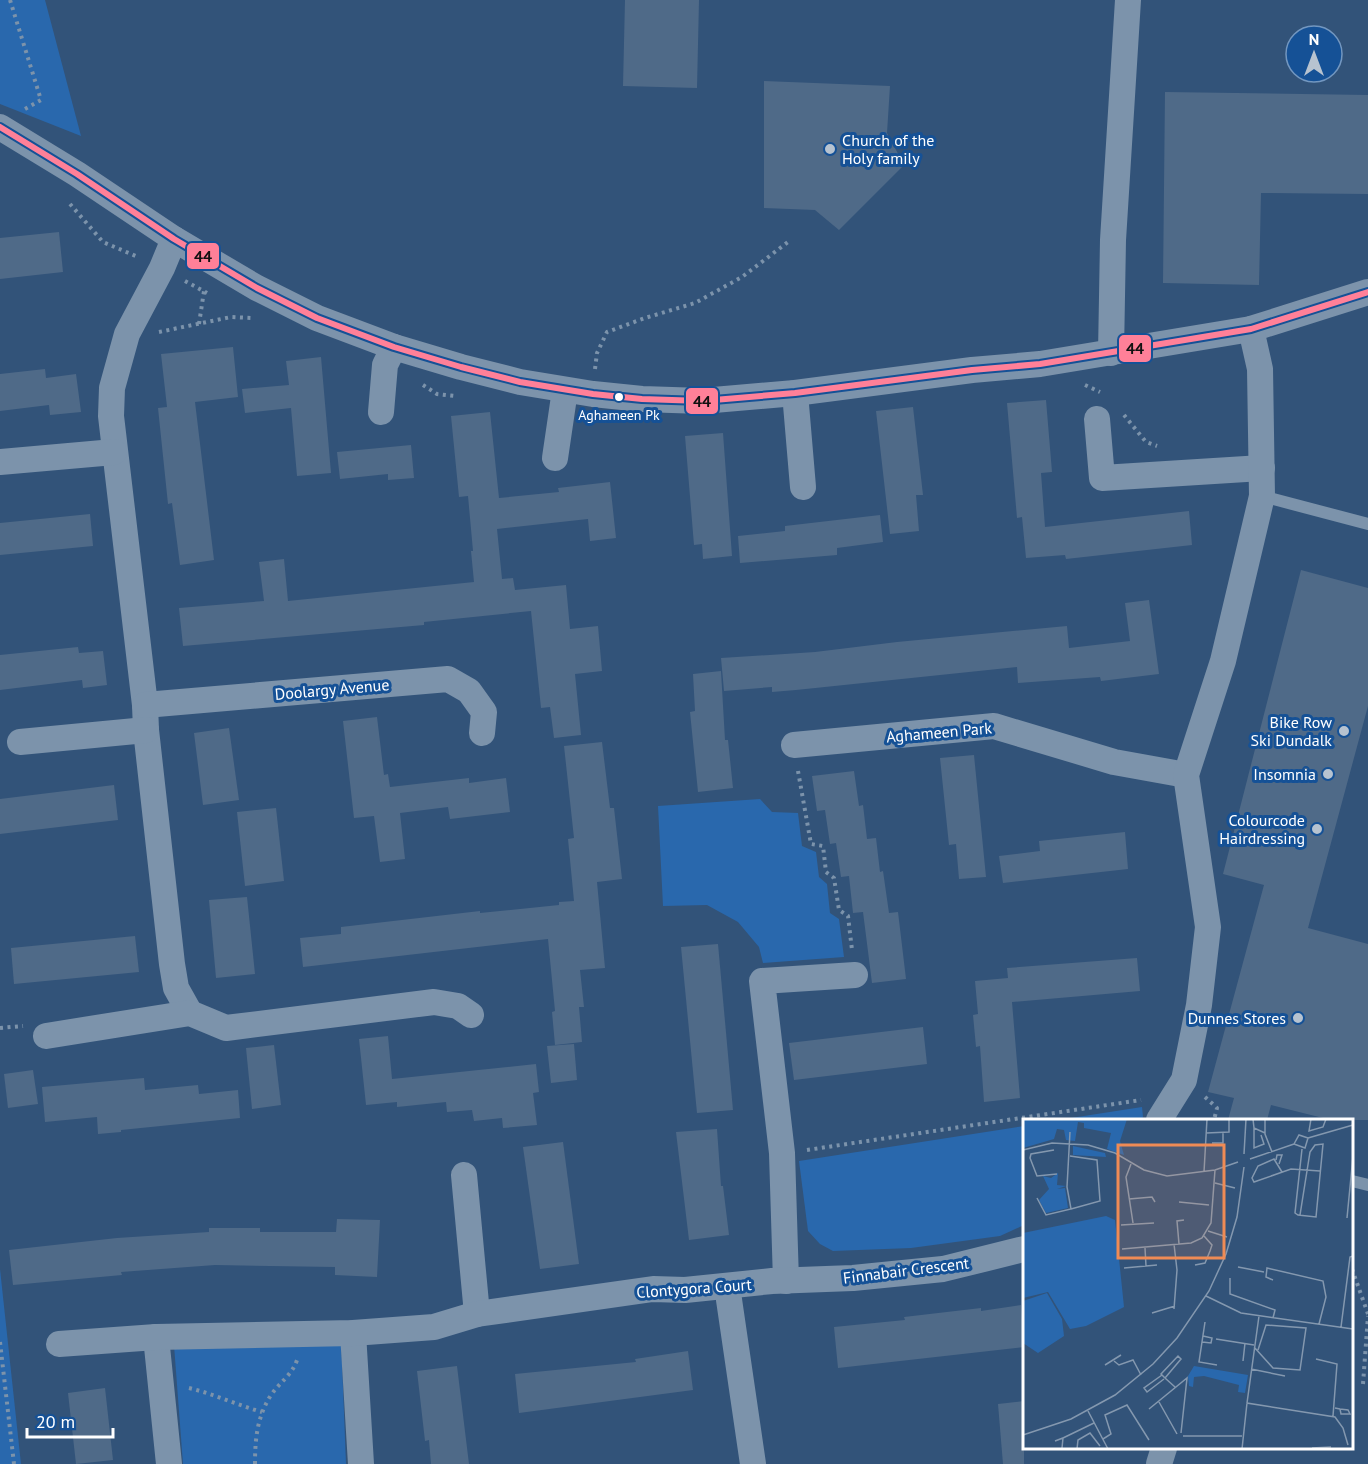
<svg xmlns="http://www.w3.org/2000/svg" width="1368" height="1464" font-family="'PT Sans',sans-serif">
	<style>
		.green { fill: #2968ad }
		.building { fill: #4f6a88 }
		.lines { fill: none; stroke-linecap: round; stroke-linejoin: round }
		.path { stroke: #7c93ab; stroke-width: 4; stroke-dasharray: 3 4.5; stroke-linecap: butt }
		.service { stroke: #7c93ab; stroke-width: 12 }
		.minor { stroke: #7c93ab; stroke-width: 26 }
		.bus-1-casing { stroke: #155196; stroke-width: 10 }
		.bus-1 { stroke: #ff8098; stroke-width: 6 }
		.poi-dot { fill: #b7c3d0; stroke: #155196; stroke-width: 2 }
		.bus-dot { fill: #fff; stroke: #155196; stroke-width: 2 }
		.labels { text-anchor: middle; stroke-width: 6; stroke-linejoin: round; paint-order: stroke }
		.bus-label { font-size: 14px; fill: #fff; stroke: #155196 }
		.poi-label { font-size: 16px; fill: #fff; stroke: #155196; text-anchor: end }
		.street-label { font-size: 16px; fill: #fff; stroke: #155196 }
		.inset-road { fill: none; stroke: #8498af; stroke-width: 1.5 }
		.view { fill: #ef8b55; fill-opacity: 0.15; stroke: #ef8b55; stroke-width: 3 }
		.inset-edge { fill: none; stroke: #fff; stroke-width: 3 }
		.line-badge { stroke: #155196; stroke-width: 2 }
		.pale-badge-label { font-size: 16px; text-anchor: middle; font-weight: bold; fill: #111 }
	</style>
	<rect width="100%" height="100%" fill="#325379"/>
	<g class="green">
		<path d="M0 0H45L81 136 0 104Z"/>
		<path d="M760 799 772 812 798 813 802 846 816 852 819 877 827 884 830 913 839 919 844 957 763 963 759 947 738 922 707 905 663 906 658 806Z"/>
		<path d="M1142 1107 1143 1117 1141 1120H1058Z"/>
		<path d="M1024 1126V1225L1000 1236 911 1248 833 1251 820 1244 808 1231 799 1161Z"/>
		<path d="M0 1269 21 1464H0Z"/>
		<path d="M341 1338 346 1464H183L174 1345Z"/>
	</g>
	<g class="building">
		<path d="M625 0H699L697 88 623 86Z"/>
		<path d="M764 81 890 86 887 133 904 165 839 230 815 210 764 208Z"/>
		<path d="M1165 92 1368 95V194L1261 193 1259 285 1163 283Z"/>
		<path d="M59 232 63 272 0 279V238Z"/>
		<path d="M233 347 238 397 195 402 214 560 180 565 172 503 168 504 158 408 167 407 161 354Z"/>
		<path d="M321 357 331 473 297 476 291 408 245 413 242 389 289 385 286 361Z"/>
		<path d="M45 369 46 378 76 374 81 412 50 415 49 405 0 411V374Z"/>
		<path d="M1046 400 1052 472 1041 473 1045 527 1189 511 1192 545 1066 559 1065 555 1026 558 1022 517 1017 518 1007 403Z"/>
		<path d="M913 407 923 495H916L919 531 890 534 876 411Z"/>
		<path d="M490 412 499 498 559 492 558 488 610 482 616 538 590 541 588 519 497 529 502 579 513 578 515 590 566 585 570 629 598 626 602 671 575 674 581 735 554 738 550 707 541 708 531 611 424 622V625L183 646 179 608 264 601 259 562 284 559 288 601 474 582 471 551H473L468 496 459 497 451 416Z"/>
		<path d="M723 433 732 556 703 559 702 544 694 545 685 436Z"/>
		<path d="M411 445 414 478 388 480V474L340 479 337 452Z"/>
		<path d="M90 514 93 546 0 555V523Z"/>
		<path d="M880 515 883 542 837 548V555L740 563 738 536 785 531V526Z"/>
		<path d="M1301 570 1368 588V706L1308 928 1368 944V1120H1331L1271 1105 1267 1120H1228L1234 1098 1208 1092 1264 885 1223 874Z"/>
		<path d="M1149 600 1159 674 1101 681 1100 677 1018 683 1017 667 796 690 772 692V687L724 691 721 658 815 652 897 642 1067 626 1069 648 1130 641 1125 603Z"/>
		<path d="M78 647 79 653 103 651 107 685 83 688 82 680 0 690V655Z"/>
		<path d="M721 671 725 740H728L733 788 698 792 690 712 695 711 693 674Z"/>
		<path d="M377 717 384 775 388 774 390 787 469 778V783L506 778 510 812 450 819 448 807 400 813 405 859 380 862 374 816 354 818 343 721Z"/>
		<path d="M229 728 239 800 203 805 194 733Z"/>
		<path d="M602 742 610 808H614L622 879 597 882 605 968 580 970 584 1007H579L582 1042 555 1045 552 1012 555 1011 548 939 303 967 300 938 341 934V927L480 911V913L559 905V902L574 901 568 839 574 838 564 746Z"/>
		<path d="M974 755 986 877 959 879 956 844 949 845 940 758Z"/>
		<path d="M854 771 859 806 863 805 867 839 876 838 880 872 883 871 889 913 898 912 906 979 872 983 863 912 853 913 849 876 841 877 836 843 830 844 825 810 817 811 812 776Z"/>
		<path d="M114 785 118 820 0 834V799Z"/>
		<path d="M276 808 284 881 245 886 237 812Z"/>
		<path d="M1125 832 1128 869 1003 883 999 856 1040 851 1039 841Z"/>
		<path d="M247 897 255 974 216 978 209 900Z"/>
		<path d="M135 936 139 972 14 984 11 948Z"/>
		<path d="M718 944 733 1110 697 1113 681 947Z"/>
		<path d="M1137 958 1140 991 1012 1002 1020 1098 984 1102 980 1046 976 1047 973 1015 978 1014 975 981 1008 978 1007 968Z"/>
		<path d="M923 1027 927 1064 794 1080 789 1043Z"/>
		<path d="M388 1036 392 1079 536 1064 539 1092 533 1093 537 1125 503 1128 502 1118 474 1121 472 1110 447 1112 446 1102 397 1107V1102L366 1105 359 1039Z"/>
		<path d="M574 1044 577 1080 551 1083 547 1046Z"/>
		<path d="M274 1045 281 1105 252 1109 246 1048Z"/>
		<path d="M33 1070 38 1104 8 1108 4 1074Z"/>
		<path d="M144 1078 145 1090 198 1085 199 1094 238 1090 240 1118 121 1130V1132L98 1134 97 1117 45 1122 42 1087Z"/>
		<path d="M717 1129 721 1186H723L729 1235 689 1240 676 1132Z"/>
		<path d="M563 1142 579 1264 540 1269 523 1147Z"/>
		<path d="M337 1219 380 1220 377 1277 335 1275V1267L215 1265 121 1272 122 1275 13 1285 9 1250 117 1238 209 1232V1228H260V1232H336Z"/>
		<path d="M1021 1305 1024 1347 838 1368 834 1327 905 1320 904 1317 981 1308V1311Z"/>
		<path d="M688 1351 693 1390 519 1413 515 1374 636 1362 635 1359Z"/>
		<path d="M457 1366 469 1464H431L429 1440 425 1441 417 1371Z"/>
		<path d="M105 1388 113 1460 76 1464 68 1393Z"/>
		<path d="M1024 1401V1464H1003L998 1404Z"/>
	</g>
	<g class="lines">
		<g class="path">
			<path d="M10 0 41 100 23 110"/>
			<path d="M70 204 103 242 138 257"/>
			<path d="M185 281 207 293"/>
			<path d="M199 324 204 291"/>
			<path d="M159 332 231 317 253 318"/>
			<path d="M595 369 597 353 607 332 645 318 695 303 742 277 788 242"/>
			<path d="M423 385 437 394 455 396"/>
			<path d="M1085 385 1100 392"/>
			<path d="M1124 415 1146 442 1157 446"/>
			<path d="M798 771 811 844 823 846 826 872 834 878 839 910 848 916 852 950"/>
			<path d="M0 1028 23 1026"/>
			<path d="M1205 1097 1217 1108 1214 1120"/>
			<path d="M807 1150 1141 1100"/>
			<path d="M1352 1269 1368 1314"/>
			<path d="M0 1342 14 1464"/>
			<path d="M1363 1384 1368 1316"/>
			<path d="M189 1388C214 1394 237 1405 262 1412"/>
			<path d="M255 1464C255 1439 257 1417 271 1395 280 1382 292 1375 297 1360"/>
		</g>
		<g class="service">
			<path d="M1262 496 1368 524"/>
			<path d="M1352 1181 1368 1185"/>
		</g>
		<g class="minor">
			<path d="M0 127 77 174 174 239 257 288 317 318 394 347 461 367 520 382 593 394 642 399 702 401 795 393 972 370 1040 364 1251 329 1368 292"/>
			<path d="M174 239 162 268 127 334 112 388 111 416 145 705 146 730 172 964 176 988 190 1013"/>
			<path d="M1111 353 1113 240 1128 0"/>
			<path d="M795 393 803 487"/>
			<path d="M381 412 385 365 394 347"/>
			<path d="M1097 419 1102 478 1262 468"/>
			<path d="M555 458 565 390"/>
			<path d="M0 462 114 452"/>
			<path d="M145 705 448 679 469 691 484 712 482 733"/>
			<path d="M20 742 146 730"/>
			<path d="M794 745 994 726 1114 762 1186 775"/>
			<path d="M46 1036 190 1013 226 1028 434 1002 458 1006 471 1015"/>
			<path d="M1159 1120 1184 1080 1199 1005 1208 927 1186 775 1223 661 1262 496 1260 369 1251 329"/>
			<path d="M464 1175 477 1314"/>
			<path d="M786 1281 782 1153 762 981 855 975"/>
			<path d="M727 1286 753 1464"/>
			<path d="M353 1333 361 1464"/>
			<path d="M156 1337 169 1464"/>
			<path d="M59 1344 156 1337 353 1333 434 1327 477 1314 653 1289 685 1290 772 1281 853 1278 943 1269 1024 1249"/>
			<path d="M1159 1464 1164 1448"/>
		</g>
		<defs>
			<path id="bus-1" d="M0 127 77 174 174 239 257 288 317 318 394 347 461 367 520 382 593 394 642 399 702 401 795 393 972 370 1040 364 1251 329 1368 292"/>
		</defs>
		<use href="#bus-1" class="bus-1-casing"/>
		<use href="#bus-1" class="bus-1"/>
	</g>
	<g class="poi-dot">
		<circle cx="830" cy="149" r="6"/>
		<circle cx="1344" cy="731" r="6"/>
		<circle cx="1328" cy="774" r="6"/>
		<circle cx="1317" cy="829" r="6"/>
		<circle cx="1298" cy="1018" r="6"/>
	</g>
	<circle class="bus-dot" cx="619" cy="397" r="5"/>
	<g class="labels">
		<g class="bus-label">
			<text x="619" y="420">Aghameen Pk</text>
		</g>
		<g class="poi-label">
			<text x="842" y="146" text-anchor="start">Church of the<tspan x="842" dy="18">Holy family</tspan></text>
			<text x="1332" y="728">Bike Row<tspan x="1332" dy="18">Ski Dundalk</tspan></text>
			<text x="1316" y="780">Insomnia</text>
			<text x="1305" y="826">Colourcode<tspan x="1305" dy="18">Hairdressing</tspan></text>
			<text x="1286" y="1024">Dunnes Stores</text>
		</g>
		<g class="street-label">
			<text transform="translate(332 689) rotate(-5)" y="6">Doolargy Avenue</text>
			<text transform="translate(939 732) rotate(-5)" y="6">Aghameen Park</text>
			<text transform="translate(906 1270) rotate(-7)" y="6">Finnabair Crescent</text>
			<text transform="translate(694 1288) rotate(-4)" y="6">Clontygora Court</text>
		</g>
	</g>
	<g transform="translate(1023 1119)">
		<rect width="330" height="330" fill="#325379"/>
		<path d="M0 0H104L97 22 101 36 84 30 88 14 61 9V4L55 3 52 22 43 21 41 11 34 10 31 20 0 29ZM50 27 82 34 83 38 50 36ZM35 54 34 66 43 67 34 70 42 69 45 89 23 94 16 81 26 70 20 57 28 59ZM83 97 92 101 101 188 63 207 47 210 25 173 0 179V114ZM24 174 39 200 41 217 15 234 0 224V182ZM171 247 225 256 222 274 215 273 216 266 181 257 171 258 170 268 166 267 165 257Z" fill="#2968ad"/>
		<path class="inset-road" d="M230 0 231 9 242 14M242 0V15L249 33M288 0 286 12 300 8 303 0M231 9V29L241 25 238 16M183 14 206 13V0M285 19 330 6M189 24H200V14M271 25 282 29 285 19M271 25 276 16 285 19M0 31 29 24 65 26 92 34 121 51 144 57 192 51 215 43M31 31 8 35 7 39 14 57 34 55M221 35 223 0M47 37 74 41 77 82 48 90M227 40 271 25M253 41 254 36H259L256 45M108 45 103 58 110 104M181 53 184 0M259 53 251 40 235 47 229 59 231 63 268 50 297 52M192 64 212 69M14 79 23 96 48 90 44 68 47 13M106 80 129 78 132 83M156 83 186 86M277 96 287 33 292 26 300 25 293 98 275 96 272 94 279 30M324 99 330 37M98 106 131 104M185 112 204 118M151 125 154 151 151 190M156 125 154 102 161 101M122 129 123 147M99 130 168 124 179 119 188 104 192 51M172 146 182 144 187 132 189 126 181 117M215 148 241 153M101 149 134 146M207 159V175L252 191 250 199M250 161 243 158 244 149 300 162 303 178 296 205M183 177 218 194 330 210M129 194 152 187M236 197 224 284 312 298 320 309 325 326M182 203 176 243 194 246M318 208 327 138 330 137M193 220 231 226M179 223 188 224 189 219 180 217M231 228 250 249 277 251 283 209 243 206 235 231M293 240 314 245 310 297M91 242 96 246 110 241 118 256M220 242 222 224M82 246 98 236M228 250 262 257M139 256 121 269 124 273 141 260M142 259 158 240 155 237 138 255 142 259 152 268M136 283 154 315M312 289 317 290 325 291 327 295H318L317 290M126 290 164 259 158 314M65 292 85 330M0 316 48 300 92 276 130 245 154 219 186 172 203 135 214 98 221 48M160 317H219M40 319 71 304M80 320 88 315 82 296 104 286 126 321M32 322 40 319 39 329M289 329 308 328M54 330 55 321 67 314 77 327M219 330 224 284"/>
		<path class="view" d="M95 26H201V139H95Z"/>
		<rect width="330" height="330" class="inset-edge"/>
	</g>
	<g class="line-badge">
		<rect x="186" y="242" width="34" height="28" rx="6" fill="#ff8098"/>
		<rect x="1118" y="334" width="34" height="29" rx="6" fill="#ff8098"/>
		<rect x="685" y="387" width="34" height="28" rx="6" fill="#ff8098"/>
	</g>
	<g class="pale-badge-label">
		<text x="203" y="262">44</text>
		<text x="1135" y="354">44</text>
		<text x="702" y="407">44</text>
	</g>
	<g transform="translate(1314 54)"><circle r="28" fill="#155196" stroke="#7397c0" stroke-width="1.5"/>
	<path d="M0-4.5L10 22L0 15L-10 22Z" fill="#b7c3d0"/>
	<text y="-9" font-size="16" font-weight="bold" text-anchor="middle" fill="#ffffff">N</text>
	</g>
	<path d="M27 1428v9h86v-9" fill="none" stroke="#ffffff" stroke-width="3"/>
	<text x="36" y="1428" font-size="18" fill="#ffffff" stroke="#155196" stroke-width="4.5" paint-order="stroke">20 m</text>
</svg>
